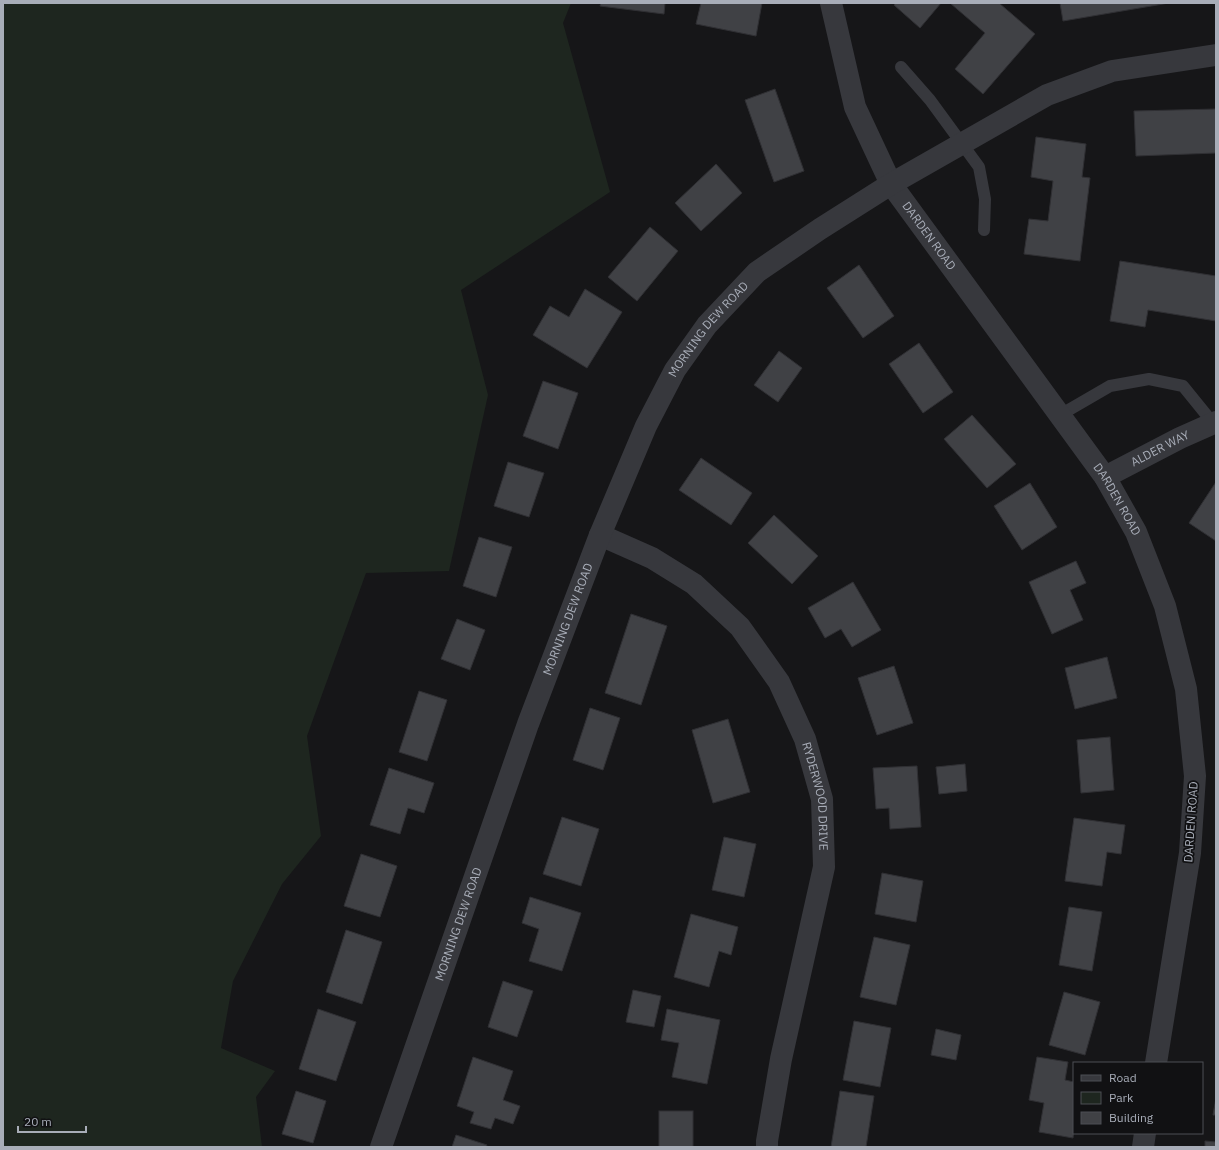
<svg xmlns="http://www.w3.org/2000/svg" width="1219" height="1150" font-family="'IBM Plex Sans',sans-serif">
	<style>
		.green { fill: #1e261f }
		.building { fill: #404145; stroke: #303034 }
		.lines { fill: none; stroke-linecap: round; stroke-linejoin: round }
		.lane { stroke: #37383d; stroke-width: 12 }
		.street { stroke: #37383d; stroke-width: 22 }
		.labels { text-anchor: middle; stroke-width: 3.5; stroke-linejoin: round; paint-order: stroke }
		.street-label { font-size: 12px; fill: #a8adb8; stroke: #111113 }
	</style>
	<rect width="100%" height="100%" fill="#161618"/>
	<path class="green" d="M3 3H571L563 23 610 192 461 290 488 395 449 571 366 573 307 736 321 836 282 884 233 981 221 1048 275 1071 256 1097 262 1147H3Z"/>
	<g class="building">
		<path d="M601 3H665L664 14 600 6Z"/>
		<path d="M701 3H762L756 36 696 24Z"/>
		<path d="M896 3H941L920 28 894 5Z"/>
		<path d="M950 3H999L1035 34 983 94 955 69 985 33Z"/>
		<path d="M1060 3H1169L1063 21Z"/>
		<path d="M775 89 804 171 774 182 745 100Z"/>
		<path d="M1216 109V153L1136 156 1134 111Z"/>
		<path d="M1036 137 1086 144 1082 177 1090 178 1080 261 1024 254 1029 219 1048 221 1053 181 1031 177Z"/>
		<path d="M716 164 742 193 701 231 675 203Z"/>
		<path d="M650 227 678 251 637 301 608 277Z"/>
		<path d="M1120 261 1216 276V321L1148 310 1145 327 1110 321Z"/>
		<path d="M859 265 894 316 863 338 827 288Z"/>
		<path d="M585 289 622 312 587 368 533 335 550 306 569 317Z"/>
		<path d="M919 343 953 392 923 413 889 364Z"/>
		<path d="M779 351 802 368 778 402 754 385Z"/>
		<path d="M543 381 578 393 558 449 523 436Z"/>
		<path d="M972 415 1016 464 987 488 944 439Z"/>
		<path d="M701 458 752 493 731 525 679 490Z"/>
		<path d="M508 462 544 473 529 517 494 506Z"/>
		<path d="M1216 482V541L1189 523Z"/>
		<path d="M1030 483 1057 527 1022 550 994 506Z"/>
		<path d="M774 515 818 556 792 584 748 543Z"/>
		<path d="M479 537 512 547 496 597 463 586Z"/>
		<path d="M1076 561 1086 583 1070 590 1083 620 1052 634 1029 582Z"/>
		<path d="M853 582 881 630 852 647 841 629 825 638 808 608Z"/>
		<path d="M631 614 667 626 641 705 605 693Z"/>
		<path d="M457 619 485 630 470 670 441 659Z"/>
		<path d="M1107 657 1117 698 1075 709 1065 668Z"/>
		<path d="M894 666 913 723 877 735 858 678Z"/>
		<path d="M419 691 447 700 427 761 399 752Z"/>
		<path d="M590 708 620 718 603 770 573 760Z"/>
		<path d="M728 719 750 792 713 803 692 730Z"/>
		<path d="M1110 737 1114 790 1081 793 1077 740Z"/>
		<path d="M965 764 967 791 939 794 936 767Z"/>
		<path d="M917 766 921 827 890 829 889 808 876 809 873 768Z"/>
		<path d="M389 768 434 783 424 813 408 808 400 834 370 825Z"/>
		<path d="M562 817 599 829 581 886 543 874Z"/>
		<path d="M1074 818 1125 825 1121 854 1107 852 1102 886 1065 881Z"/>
		<path d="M724 837 756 844 744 897 712 890Z"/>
		<path d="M361 854 397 866 380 917 344 906Z"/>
		<path d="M882 873 923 881 916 922 875 914Z"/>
		<path d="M530 897 581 913 562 971 529 961 539 929 522 923Z"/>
		<path d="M1069 907 1102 912 1092 971 1059 965Z"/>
		<path d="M691 914 738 927 731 955 719 951 709 987 674 977Z"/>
		<path d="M346 930 382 942 362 1004 326 992Z"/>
		<path d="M874 937 910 945 896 1005 860 997Z"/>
		<path d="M503 981 533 991 517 1037 488 1027Z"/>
		<path d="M633 990 661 996 654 1027 626 1022Z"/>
		<path d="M1064 992 1100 1002 1085 1055 1049 1045Z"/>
		<path d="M318 1009 356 1022 336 1081 299 1069Z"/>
		<path d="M667 1009 720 1020 707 1084 672 1077 679 1043 661 1040Z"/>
		<path d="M854 1021 891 1028 880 1087 843 1080Z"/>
		<path d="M936 1029 961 1035 956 1060 931 1055Z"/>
		<path d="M473 1057 513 1071 503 1100 520 1106 513 1124 495 1118 491 1129 470 1123 474 1112 457 1106Z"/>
		<path d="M1037 1057 1068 1062 1065 1080 1074 1082V1131L1073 1138 1039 1132 1044 1103 1029 1100Z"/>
		<path d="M296 1091 326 1101 313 1143 282 1134Z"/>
		<path d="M840 1091 874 1096 866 1147H831Z"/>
		<path d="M1216 1098V1115H1213Z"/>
		<rect x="659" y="1111" width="34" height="36"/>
		<path d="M456 1135 487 1145 486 1147H452Z"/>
		<path d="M1205 1141 1216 1142V1147H1205Z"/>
	</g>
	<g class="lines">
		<g class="lane">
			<path d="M901 67 930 100 979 167 985 199 984 230"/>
			<path d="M1060 415 1110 386 1149 379 1183 386 1213 423"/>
		</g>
		<g class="street">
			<path id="s1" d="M831 3 855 107 891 184 1105 477 1136 532 1165 606 1186 689 1195 776 1190 853 1156 1063"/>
			<path id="s2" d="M1105 477 1180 438 1216 422"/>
			<path id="s3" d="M600 535 652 558 694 584 740 627 779 682 805 739 822 799 824 867 781 1059 767 1141V1147"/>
			<path id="s4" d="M381 1147 528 724 600 535 646 426 675 370 707 325 757 272 820 229 891 184 1047 95 1112 71 1216 55"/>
			<path d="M1143 1147 1145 1133"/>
		</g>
	</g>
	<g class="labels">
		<g class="street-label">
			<text dy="4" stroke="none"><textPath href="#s1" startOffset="256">DARDEN ROAD</textPath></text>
			<text dy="4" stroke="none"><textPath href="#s4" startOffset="884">MORNING DEW ROAD</textPath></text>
			<text dy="4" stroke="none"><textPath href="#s2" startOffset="62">ALDER WAY</textPath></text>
			<text dy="4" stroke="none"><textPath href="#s1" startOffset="580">DARDEN ROAD</textPath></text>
			<text dy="4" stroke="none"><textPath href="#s4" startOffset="560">MORNING DEW ROAD</textPath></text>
			<text dy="4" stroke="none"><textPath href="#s3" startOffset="358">RYDERWOOD DRIVE</textPath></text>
			<text transform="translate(1191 822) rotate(-86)" y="4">DARDEN ROAD</text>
			<text dy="4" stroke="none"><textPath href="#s4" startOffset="236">MORNING DEW ROAD</textPath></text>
		</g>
	</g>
	<rect width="1219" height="1150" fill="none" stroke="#a8adb8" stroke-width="8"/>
	<rect x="1073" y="1062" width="130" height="72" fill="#111113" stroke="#4d4f55"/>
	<rect x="1081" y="1075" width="20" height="6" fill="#37383d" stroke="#4d4f55"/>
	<text x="1109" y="1082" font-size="12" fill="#a8adb8">Road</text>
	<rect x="1081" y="1092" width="20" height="12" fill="#1e261f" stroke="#4d4f55"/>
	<text x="1109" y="1102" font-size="12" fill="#a8adb8">Park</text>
	<rect x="1081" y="1112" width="20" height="12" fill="#404145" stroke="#4d4f55"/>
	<text x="1109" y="1122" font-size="12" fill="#a8adb8">Building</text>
	<path d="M18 1126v6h68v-6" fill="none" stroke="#a8adb8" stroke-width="2"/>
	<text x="24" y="1126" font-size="12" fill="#a8adb8" stroke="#111113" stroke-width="3" paint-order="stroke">20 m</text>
</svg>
